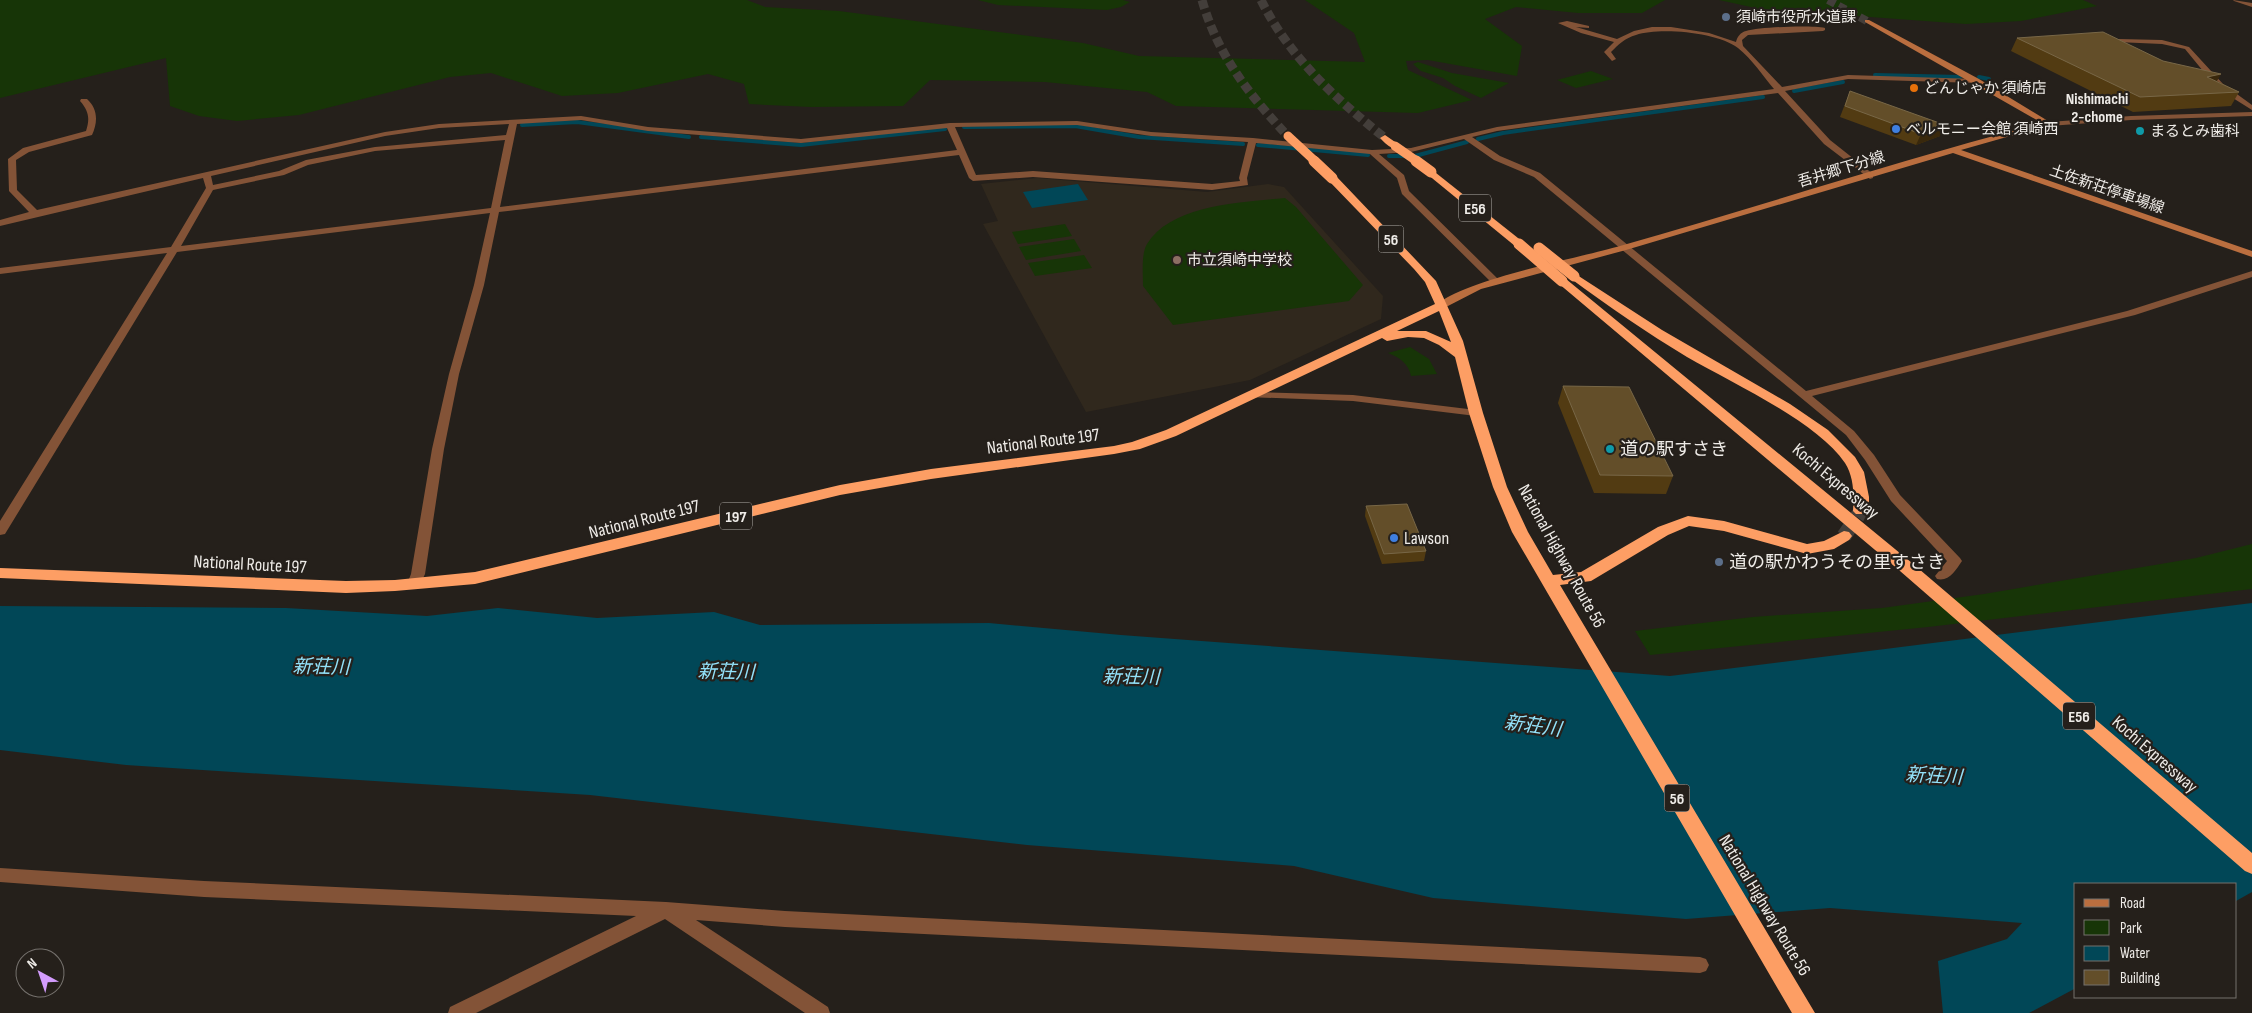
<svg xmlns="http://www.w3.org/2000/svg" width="2252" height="1013" font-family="'Sofia Sans Condensed','Noto Sans JP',sans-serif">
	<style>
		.built { fill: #30281d }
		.green { fill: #173507 }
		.water { fill: #014757 }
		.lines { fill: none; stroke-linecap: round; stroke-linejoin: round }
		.stream { stroke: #014757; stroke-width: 4 }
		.secondary-tunnel { stroke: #433e3a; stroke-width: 8; stroke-dasharray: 8 4; stroke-linecap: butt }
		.highway-tunnel-far1 { stroke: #433e3a; stroke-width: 9; stroke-dasharray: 9 4.5; stroke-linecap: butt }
		.highway-tunnel { stroke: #433e3a; stroke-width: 15; stroke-dasharray: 15 8; stroke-linecap: butt }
		.street { fill: #835337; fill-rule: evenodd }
		.secondary { fill: #ba6e3f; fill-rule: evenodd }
		.highway { fill: #fd9e64; fill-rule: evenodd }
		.highway-bridge-far1 { stroke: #fd9e64; stroke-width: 9 }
		.highway-bridge { stroke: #fd9e64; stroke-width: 11 }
		.wall { fill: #523b12 }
		.shaded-wall { fill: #39280c }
		.building { fill: #634e29; stroke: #786747 }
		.service-dot { fill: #5c6f8a; stroke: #25201b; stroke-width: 2 }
		.food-dot { fill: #e8710a; stroke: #25201b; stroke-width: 2 }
		.shop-dot { fill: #3f7fe0; stroke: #25201b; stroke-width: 2 }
		.culture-dot { fill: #0f9aa8; stroke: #25201b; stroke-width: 2 }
		.education-dot { fill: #8d6e63; stroke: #25201b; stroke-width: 2 }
		.labels { text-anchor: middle; stroke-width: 4.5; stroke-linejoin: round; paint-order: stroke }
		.far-poi-label { font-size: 15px; fill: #eeebe7; stroke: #25201b; text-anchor: start }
		.far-street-label { font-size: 15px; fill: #eeebe7; stroke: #25201b }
		.far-neighbourhood-label { font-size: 16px; font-weight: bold; fill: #eeebe7; stroke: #25201b }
		.shield { fill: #25201b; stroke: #b2aeaa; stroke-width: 1 }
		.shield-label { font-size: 16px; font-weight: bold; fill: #eeebe7 }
		.street-label { font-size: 18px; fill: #eeebe7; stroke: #25201b }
		.poi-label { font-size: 18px; fill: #eeebe7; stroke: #25201b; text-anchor: start }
		.water-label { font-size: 19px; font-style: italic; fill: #93e2fa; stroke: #25201b }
	</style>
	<rect width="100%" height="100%" fill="#25201b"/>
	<path class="built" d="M1037 178 1207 192 1268 184 1284 187 1383 296 1381 319 1250 380 1086 412 983 224 998 221 981 184Z"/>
	<g class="green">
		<path d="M0 0H747L765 7 839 11 1083 43 1139 56 1365 62 1354 33 1305 0H1665L1642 13H1578L1516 7 1485 19 1522 46 1517 76 1428 60 1406 61 1408 70 1472 100 1418 113 1176 106 1147 92 1045 82 930 80 903 106 811 107 749 104 744 84 708 74 618 93 562 96 491 73 450 77 299 115 237 121 199 116 170 106 166 58 0 98Z"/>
		<path d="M978 0H1123L1130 2 1121 7 1107 10 998 5Z"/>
		<path d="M1719 0H2083L2097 6 2021 21 1966 24 1760 9Z"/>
		<path d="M1418 62 1452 73 1509 83 1481 98 1455 86 1443 78 1421 71 1413 64Z"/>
		<path d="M1591 71 1613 79 1576 88 1557 80Z"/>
		<path d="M1285 198 1296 207 1363 285 1349 301 1173 325 1143 286C1143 274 1141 254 1147 244 1171 204 1244 202 1285 198Z"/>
		<path d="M1065 224 1072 236 1018 244 1012 232Z"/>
		<path d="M1074 239 1081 251 1026 260 1019 247Z"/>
		<path d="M1084 255 1092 268 1035 276 1028 263Z"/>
		<path d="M1410 347 1429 359 1437 374 1411 376C1409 364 1399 357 1388 353Z"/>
		<path d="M2252 544V589L1928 627 1650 655 1635 631 1753 617 1882 608 1984 594 2196 558Z"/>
	</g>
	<g class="water">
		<path d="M1078 184 1088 200 1032 208 1023 192Z"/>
		<path d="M2252 603V892L2236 901V884H2076V988L2029 1013H1943L1938 961 2007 939 2022 923 1830 908 1686 919 1433 898 1294 866 1027 845 590 795 126 765 0 750V606L286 608 427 616 498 608 597 618 714 612 760 625 989 623 1121 635 1670 676Z"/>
	</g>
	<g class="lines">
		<g class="stream">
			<path d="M1875 75 1960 77"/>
			<path d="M1979 77 1989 79"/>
			<path d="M1794 91 1843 82"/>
			<path d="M522 125 577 122 689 137"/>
			<path d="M964 127 1075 126 1139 137 1243 144"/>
			<path d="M701 137 801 145 945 129"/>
			<path d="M1478 139 1503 133 1763 97"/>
			<path d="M1258 145 1368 155"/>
			<path d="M1389 156H1415L1467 142"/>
		</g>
		<path class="secondary-tunnel" d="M1828 0 1867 21"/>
		<g class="highway-tunnel-far1">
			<path d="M1202 0C1217 53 1247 92 1284 132"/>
			<path d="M1261 0C1290 58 1335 98 1385 138"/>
		</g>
		<path class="highway-tunnel" d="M1844 536 1861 511"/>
		<g class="street">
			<path d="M2233 0 2252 3V7L2234 1Z"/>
			<path d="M1567 21 1589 26V28L1576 27 1617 39 1634 31 1652 27H1671L1709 33 1736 42C1737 37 1741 32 1746 31 1760 27 1811 25 1825 28V30L1823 31 1748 35 1742 40 1743 46 1782 87 1848 75 1976 79 1980 81 1976 83 1848 79 1785 91 1830 140 1873 174V178L1870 179 1824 144 1778 93 1497 131 1472 137 1500 156 1540 173 1806 391 2127 311 2252 271V277L2135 315 1812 396 1854 431 1874 455 1900 495 1960 558 1962 561C1956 570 1949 582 1937 579L1935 576 1947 561 1891 501 1865 460 1846 435 1534 177 1494 160 1464 139 1411 152 1379 154 1404 175 1409 191 1499 280V284H1493L1402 194 1397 178 1370 154 1256 143 1247 178 1248 185 1212 190 1033 177 973 181 969 178 959 155 499 212 484 285 459 374 444 449 425 574 419 587H409L407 584 411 574 432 449 449 374 474 285 490 213 177 252 5 534 0 535V521L167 253 0 274V268L171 247 206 188 203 178 0 226V220L29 212 9 191 8 159 23 148 86 131C90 119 89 111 80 101L81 99H87C98 109 98 122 92 135L29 152 16 160 17 190 37 210 385 132 439 124 581 116 648 127 801 139 950 123 1077 121 1151 132 1253 138 1372 150 1411 148 1497 127 1774 89C1763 76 1752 59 1738 48 1718 32 1659 27 1636 35 1625 38 1618 45 1611 52L1616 59 1612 61 1604 52 1614 42 1581 33 1558 23ZM581 120 648 131 801 143 947 128 957 150 500 207 517 124ZM509 124 506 135 375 147 306 160 279 171 213 185 211 176 385 136 439 128ZM1077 125 1151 136 1248 142 1239 178 1240 181 1212 184 1033 171 976 175 955 127ZM505 140 491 208 181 246 213 190 284 175 308 165 375 151Z"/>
			<path d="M2119 39 2162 40 2189 47 2223 84 2252 105V110L2217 88 2185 49 2162 44 2117 42V40Z"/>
			<path d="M2252 112V116L2131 120 2049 126 2045 124 2049 122 2131 116Z"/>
			<path d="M1251 392 1353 395 1476 410 1482 413 1476 416 1353 401 1247 397 1245 395Z"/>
			<path d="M0 868 204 881 666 902 785 911 1700 957 1706 959 1709 965 1706 971 1700 973 785 927 696 920 828 1007 830 1013H805L665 919 476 1013H448L450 1007 636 916 204 897 0 882Z"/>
		</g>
		<path class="secondary" d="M1865 20H1869L1979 79 2053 124 1961 150 2252 251V257L1953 153 1626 250 1481 289 1446 307 1442 308 1437 305C1460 281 1582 257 1620 246 1761 206 1900 160 2042 123L1865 22Z"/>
		<g class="highway">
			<path d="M1385 135 1398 144V148C1391 150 1385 143 1380 138Z"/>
			<path d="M1431 169 1523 242 1525 244 1523 246H1515L1427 174 1426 172Z"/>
			<path d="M1332 175 1336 176 1436 281 1463 341 1483 413 1507 487 1528 532 1553 575 1581 572 1658 527 1688 516 1724 521 1807 544 1824 541 1844 531 1849 532 1852 536 1849 540 1834 549 1807 554 1724 531 1689 526 1668 535 1591 581 1560 585 1815 1013H1792L1512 532 1493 487 1469 413 1455 357 1439 345 1424 338 1408 337 1387 341 1382 338 1176 436 1140 449 1114 454 931 479 840 495 475 584 395 591 346 593 0 578V568L346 581 395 580 475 572 840 485 931 469 1114 446 1132 442 1166 430 1435 304 1425 282 1414 269 1328 180V176ZM1439 311 1451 342 1426 331H1397Z"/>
			<path d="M1574 273 1662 330 1790 404 1828 430 1855 457 1864 472 1869 497V511L1866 514H1856L1853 511C1854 495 1854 477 1845 463 1816 421 1732 383 1687 357 1647 333 1608 306 1570 278L1568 276 1570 274Z"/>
			<path d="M1562 277 1566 279 1912 563 2252 853V874L2245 871 1900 571 1558 283 1556 281Z"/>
		</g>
		<g class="highway-bridge-far1">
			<path d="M1288 136 1316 162"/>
			<path d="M1395 146 1418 162"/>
		</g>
		<g class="highway-bridge">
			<path d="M1314 161 1332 178"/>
			<path d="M1416 161 1431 172"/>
			<path d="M1519 244 1562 281"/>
			<path d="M1539 248 1574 276"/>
		</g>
	</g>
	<g class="wall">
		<path d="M2017 38 2217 81 2239 92 2231 106 2133 112 2011 51Z"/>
		<path d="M1850 91 1940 136 1916 145 1840 117Z"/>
		<path d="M1563 386 1673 476 1666 494 1594 493 1558 403Z"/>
		<path d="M1366 506 1426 551 1424 561 1382 564 1365 516Z"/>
	</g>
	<g class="shaded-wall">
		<path d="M2221 74 2213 88 2207 77Z"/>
		<path d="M1945 125 1940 136 1916 145 1921 134Z"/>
	</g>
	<g class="building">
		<path d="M2103 32 2163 61 2221 74 2207 77 2239 92 2140 97 2017 38Z"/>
		<path d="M1850 91 1945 125 1921 134 1845 106Z"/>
		<path d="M1563 386 1629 387 1673 476 1600 475Z"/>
		<path d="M1407 504 1426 551 1384 554 1366 506Z"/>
	</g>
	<g class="service-dot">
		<circle cx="1726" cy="17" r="5"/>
		<circle cx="1719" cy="562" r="5"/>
	</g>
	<circle class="food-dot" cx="1914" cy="88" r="5"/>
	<g class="shop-dot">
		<circle cx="1896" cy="129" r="5"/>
		<circle cx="1394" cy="538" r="5"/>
	</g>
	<g class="culture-dot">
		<circle cx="2140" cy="131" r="5"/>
		<circle cx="1610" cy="449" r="5"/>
	</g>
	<circle class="education-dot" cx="1177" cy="260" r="5"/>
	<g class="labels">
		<g class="far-poi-label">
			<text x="1736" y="22">須崎市役所水道課</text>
			<text x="1924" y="93">どんじゃか 須崎店</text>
			<text x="1906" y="134">ベルモニー会館 須崎西</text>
			<text x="2150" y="136">まるとみ歯科</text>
			<text x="1187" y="265">市立須崎中学校</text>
		</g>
		<g class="far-street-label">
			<text transform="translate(1841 169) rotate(-17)" y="5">吾井郷下分線</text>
			<text transform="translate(2107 189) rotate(19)" y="5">土佐新荘停車場線</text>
		</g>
		<g class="far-neighbourhood-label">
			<text x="2097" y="104">Nishimachi<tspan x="2097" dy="18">2-chome</tspan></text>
		</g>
		<g class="shield">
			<rect x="1459" y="194.5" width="32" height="27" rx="4"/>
			<rect x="1378.5" y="225.5" width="25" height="27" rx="4"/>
			<rect x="720" y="502.5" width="32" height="27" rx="4"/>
			<rect x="2063" y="702.5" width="32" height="27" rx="4"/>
			<rect x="1664.5" y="784.5" width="25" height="27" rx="4"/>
		</g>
		<g class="shield-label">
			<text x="1475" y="214">E56</text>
			<text x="1391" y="245">56</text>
			<text x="736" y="522">197</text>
			<text x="2079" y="722">E56</text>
			<text x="1677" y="804">56</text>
		</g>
		<g class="street-label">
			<text transform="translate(1043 441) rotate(-7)" y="6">National Route 197</text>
			<text transform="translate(1836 481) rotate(40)" y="6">Kochi Expressway</text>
			<text transform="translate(644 519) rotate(-14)" y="6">National Route 197</text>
			<text transform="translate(1562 556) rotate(61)" y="6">National Highway Route 56</text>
			<text transform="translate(250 564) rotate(3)" y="6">National Route 197</text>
			<text transform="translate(2155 754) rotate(41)" y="6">Kochi Expressway</text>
			<text transform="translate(1765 905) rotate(59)" y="6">National Highway Route 56</text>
		</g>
		<g class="poi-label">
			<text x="1620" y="455">道の駅すさき</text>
			<text x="1404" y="544">Lawson</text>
			<text x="1729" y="568">道の駅かわうその里すさき</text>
		</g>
		<g class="water-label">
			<text transform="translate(321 666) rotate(1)" y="7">新荘川</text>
			<text transform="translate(726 671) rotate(1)" y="7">新荘川</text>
			<text transform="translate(1131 676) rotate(1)" y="7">新荘川</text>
			<text transform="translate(1533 725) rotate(8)" y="7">新荘川</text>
			<text transform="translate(1934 775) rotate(3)" y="7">新荘川</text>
		</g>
	</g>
	<rect x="2074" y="883" width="162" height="115" fill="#25201b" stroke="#75716d"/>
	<rect x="2084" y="899" width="25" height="8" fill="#ba6e3f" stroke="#75716d"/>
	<text x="2120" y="908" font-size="15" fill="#eeebe7">Road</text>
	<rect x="2084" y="920" width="25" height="15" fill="#173507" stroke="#75716d"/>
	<text x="2120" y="933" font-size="15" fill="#eeebe7">Park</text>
	<rect x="2084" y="946" width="25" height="15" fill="#014757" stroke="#75716d"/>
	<text x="2120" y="958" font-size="15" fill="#eeebe7">Water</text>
	<rect x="2084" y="970" width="25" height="15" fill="#634e29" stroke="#75716d"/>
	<text x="2120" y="983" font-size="15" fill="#eeebe7">Building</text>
	<g transform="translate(40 973) rotate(320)"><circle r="24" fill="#25201b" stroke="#75716d"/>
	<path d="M0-4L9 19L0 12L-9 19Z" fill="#d39cfd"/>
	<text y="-8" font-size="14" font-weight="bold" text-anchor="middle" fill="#eeebe7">N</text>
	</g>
</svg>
